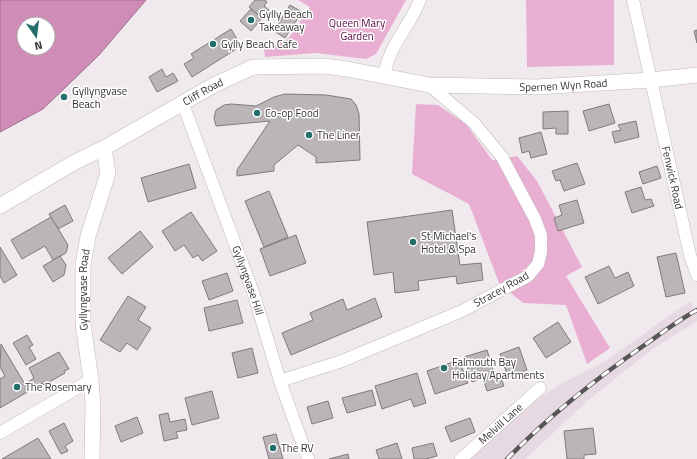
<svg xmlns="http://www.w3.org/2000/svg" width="697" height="459" font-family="'Titillium Web',sans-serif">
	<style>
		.built { fill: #e7d9e1 }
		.green { fill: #e8afd3 }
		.water { fill: #ce8cb6; stroke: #a0718f; fill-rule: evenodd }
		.building { fill: #bbb5b8; stroke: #807a7d }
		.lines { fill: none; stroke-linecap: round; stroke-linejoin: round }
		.minor-casing { stroke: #c0babd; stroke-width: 13 }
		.tertiary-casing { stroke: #c0babd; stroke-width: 16 }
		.minor { stroke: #fff; stroke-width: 12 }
		.tertiary { stroke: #fff; stroke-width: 15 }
		.rail-casing { stroke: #595658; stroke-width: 4.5 }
		.rail { stroke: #fff; stroke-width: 3; stroke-dasharray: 9; stroke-linecap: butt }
		.poi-dot { fill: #246e6b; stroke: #fff; stroke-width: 1.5 }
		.labels { text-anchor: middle; stroke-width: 3; stroke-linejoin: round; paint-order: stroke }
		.poi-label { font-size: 11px; fill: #353334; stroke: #fff; text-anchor: start }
		.park-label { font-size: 11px; fill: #580944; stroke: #fff }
		.street-label { font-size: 11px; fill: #353334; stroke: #fff }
	</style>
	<rect width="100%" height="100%" fill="#f0eaee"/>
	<path class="built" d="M690 301 697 314V321L654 348 591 398 525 459H470L534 401 561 384 607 360Z"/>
	<g class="green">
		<path d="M298 0H406L376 54 366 59 316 53 265 57 264 49 288 39 310 7Z"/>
		<path d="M526 0H614V65L527 67Z"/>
		<path d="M416 104 438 105 466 124 492 160 517 156 537 181 582 267 566 276 610 348 587 364 566 305 523 303 499 283 469 204 412 174Z"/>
	</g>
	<path class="water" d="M0 0H146L99 55 43 109 0 132ZM24 24H48V48H24Z"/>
	<g class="building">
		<path d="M255 0H265L267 2 264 6 269 10 262 18 249 7Z"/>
		<path d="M290 5 302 12 285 38 274 31Z"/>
		<path d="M251 9 262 18 251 31 240 21Z"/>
		<path d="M231 29 241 46 192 77 184 64 194 58 191 54Z"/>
		<path d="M697 30V43L694 31Z"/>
		<path d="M162 69 166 77 173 73 178 81 157 92 149 77Z"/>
		<path d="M285 94 326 95 351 99 356 105 359 114 360 160 316 163V157L298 145 274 165V171L237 176V170L270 121 216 126 214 118 216 110 224 105 231 104 256 106 274 97Z"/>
		<path d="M609 104 615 123 589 131 583 111Z"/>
		<path d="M568 111V134H556V128L543 129V112Z"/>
		<path d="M636 121 639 137 615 143 612 132 621 130 618 125Z"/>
		<path d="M541 132 547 154 531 158 529 151 522 153 519 138Z"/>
		<path d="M577 163 585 184 564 191 560 180 556 181 552 171Z"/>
		<path d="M189 164 196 188 148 202 141 178Z"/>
		<path d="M657 166 661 178 643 184 639 172Z"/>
		<path d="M641 187 645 200 651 199 654 206 632 213 625 192Z"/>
		<path d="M269 191 288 237 264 247 245 201Z"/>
		<path d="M577 200 584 223 558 231 554 218 562 215 559 205Z"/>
		<path d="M65 205 73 221 58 229 49 214Z"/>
		<path d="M452 210 460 265 481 263 483 280 457 284 456 276 418 281 419 290 395 293 393 272 374 275 367 222Z"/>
		<path d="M191 212 217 251 202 261 198 255 193 258 184 245 175 251 162 231Z"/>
		<path d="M51 217 68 245 66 253 53 260 45 246 22 259 11 240Z"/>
		<path d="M140 231 153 247 122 274 108 258Z"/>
		<path d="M296 235 306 263 270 276 260 249Z"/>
		<path d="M0 247 17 275 4 283 0 276Z"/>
		<path d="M676 253 685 293 666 297 657 257Z"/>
		<path d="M60 256 66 265 64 275 53 282 43 266Z"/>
		<path d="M609 266 615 278 628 272 634 286 598 304 585 277Z"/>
		<path d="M227 273 233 291 209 300 202 281Z"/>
		<path d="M128 296 146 307 138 320 151 328 137 350 127 343 120 352 100 340Z"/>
		<path d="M375 298 382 317 291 355 282 333 313 320 310 313 343 299 347 310Z"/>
		<path d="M237 300 243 323 209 331 204 308Z"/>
		<path d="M558 322 571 342 546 358 533 338Z"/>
		<path d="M27 335 33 345 29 347 36 359 26 365 13 343Z"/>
		<path d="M1 344 29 391 0 408V379L5 376 0 367Z"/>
		<path d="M519 347 527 370 508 377 500 354Z"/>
		<path d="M252 348 258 373 238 378 232 353Z"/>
		<path d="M487 350 495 376 500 375 504 386 487 391 483 378 472 382 464 357Z"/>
		<path d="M59 352 69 369 64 371 65 373 44 385 42 383 32 389 28 382 34 378 29 368Z"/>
		<path d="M459 360 468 383 435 394 427 371Z"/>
		<path d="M417 373 426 403 414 407 411 399 382 409 375 386Z"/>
		<path d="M372 390 376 405 347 413 342 398Z"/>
		<path d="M212 391 219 418 192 425 185 398Z"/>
		<path d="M328 401 333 418 312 424 307 407Z"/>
		<path d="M168 413 170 422 185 419 187 430 176 432 178 438 164 441 159 415Z"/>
		<path d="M137 417 143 433 121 442 115 426Z"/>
		<path d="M470 418 475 432 451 442 445 427Z"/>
		<path d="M64 423 73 441 65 446 68 451 61 454 49 431Z"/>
		<path d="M593 428 596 454 584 455V459H567L564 431Z"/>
		<path d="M276 434 283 459H269L263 437Z"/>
		<path d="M38 438 51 459H2Z"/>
		<path d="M397 443 402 459H379L376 450Z"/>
		<path d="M433 443 437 456 426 459H414L412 448Z"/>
		<path d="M348 454 349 459H329Z"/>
	</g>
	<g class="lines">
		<defs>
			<g id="minor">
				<path id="s1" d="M633 0 690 255 697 275"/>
				<path d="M384 76C389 45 409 28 420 0"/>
				<path id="s2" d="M183 104 254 295 280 381 308 459"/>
				<path d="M280 381 342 361 462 311 528 276 538 264 541 252V235L535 219 502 157 474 123 429 85"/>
				<path d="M0 433 91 380"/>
				<path id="s3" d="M461 459 540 388"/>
			</g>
			<g id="tertiary">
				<path id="s4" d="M0 206 75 162 104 148 214 85 253 67 324 66 347 69 429 85 537 87 651 80 697 75"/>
				<path id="s5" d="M92 459 93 404 91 380 83 323V265L88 236 108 173 104 148"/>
			</g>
		</defs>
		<use href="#minor" class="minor-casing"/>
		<use href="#tertiary" class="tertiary-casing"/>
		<use href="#minor" class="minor"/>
		<use href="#tertiary" class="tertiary"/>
		<defs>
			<path id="rail" d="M507 459C549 416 597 378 646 344 663 332 679 320 697 310"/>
		</defs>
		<use href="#rail" class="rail-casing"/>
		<use href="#rail" class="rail"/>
	</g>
	<g class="poi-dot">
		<circle cx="251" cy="20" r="4"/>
		<circle cx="213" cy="44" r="4"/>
		<circle cx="64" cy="97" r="4"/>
		<circle cx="257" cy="113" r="4"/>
		<circle cx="309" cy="135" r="4"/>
		<circle cx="413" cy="242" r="4"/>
		<circle cx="444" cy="368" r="4"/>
		<circle cx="17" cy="387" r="4"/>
		<circle cx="273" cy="448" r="4"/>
	</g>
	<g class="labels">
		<g class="poi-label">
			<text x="259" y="18">Gylly Beach<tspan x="259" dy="13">Takeaway</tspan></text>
			<text x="221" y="48">Gylly Beach Cafe</text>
			<text x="72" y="95">Gyllyngvase<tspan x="72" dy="13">Beach</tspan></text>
			<text x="265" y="117">Co-op Food</text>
			<text x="317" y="139">The Liner</text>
			<text x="421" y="240">St Michael's<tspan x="421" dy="13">Hotel &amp; Spa</tspan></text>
			<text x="452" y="366">Falmouth Bay<tspan x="452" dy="13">Holiday Apartments</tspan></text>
			<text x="25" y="391">The Rosemary</text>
			<text x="281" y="452">The RV</text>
		</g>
		<g class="park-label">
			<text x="357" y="27">Queen Mary<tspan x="357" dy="13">Garden</tspan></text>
		</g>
		<g class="street-label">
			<text dy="4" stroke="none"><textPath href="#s4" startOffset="601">Spernen Wyn Road</textPath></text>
			<text dy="4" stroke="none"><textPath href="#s4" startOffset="233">Cliff Road</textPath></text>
			<text dy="4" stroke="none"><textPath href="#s1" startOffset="182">Fenwick Road</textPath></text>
			<text dy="4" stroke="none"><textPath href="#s2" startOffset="188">Gyllyngvase Hill</textPath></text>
			<text transform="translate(501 289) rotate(-29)" y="4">Stracey Road</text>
			<text dy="4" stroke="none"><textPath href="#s5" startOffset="170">Gyllyngvase Road</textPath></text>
			<text dy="4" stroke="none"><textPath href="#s3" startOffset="53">Melvill Lane</textPath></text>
		</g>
	</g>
	<g transform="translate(36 36) rotate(166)"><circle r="19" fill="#ffffff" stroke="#aeadae"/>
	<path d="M0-3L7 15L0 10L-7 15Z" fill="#246e6b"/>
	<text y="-6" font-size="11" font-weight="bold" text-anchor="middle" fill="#353334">N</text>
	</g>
</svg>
